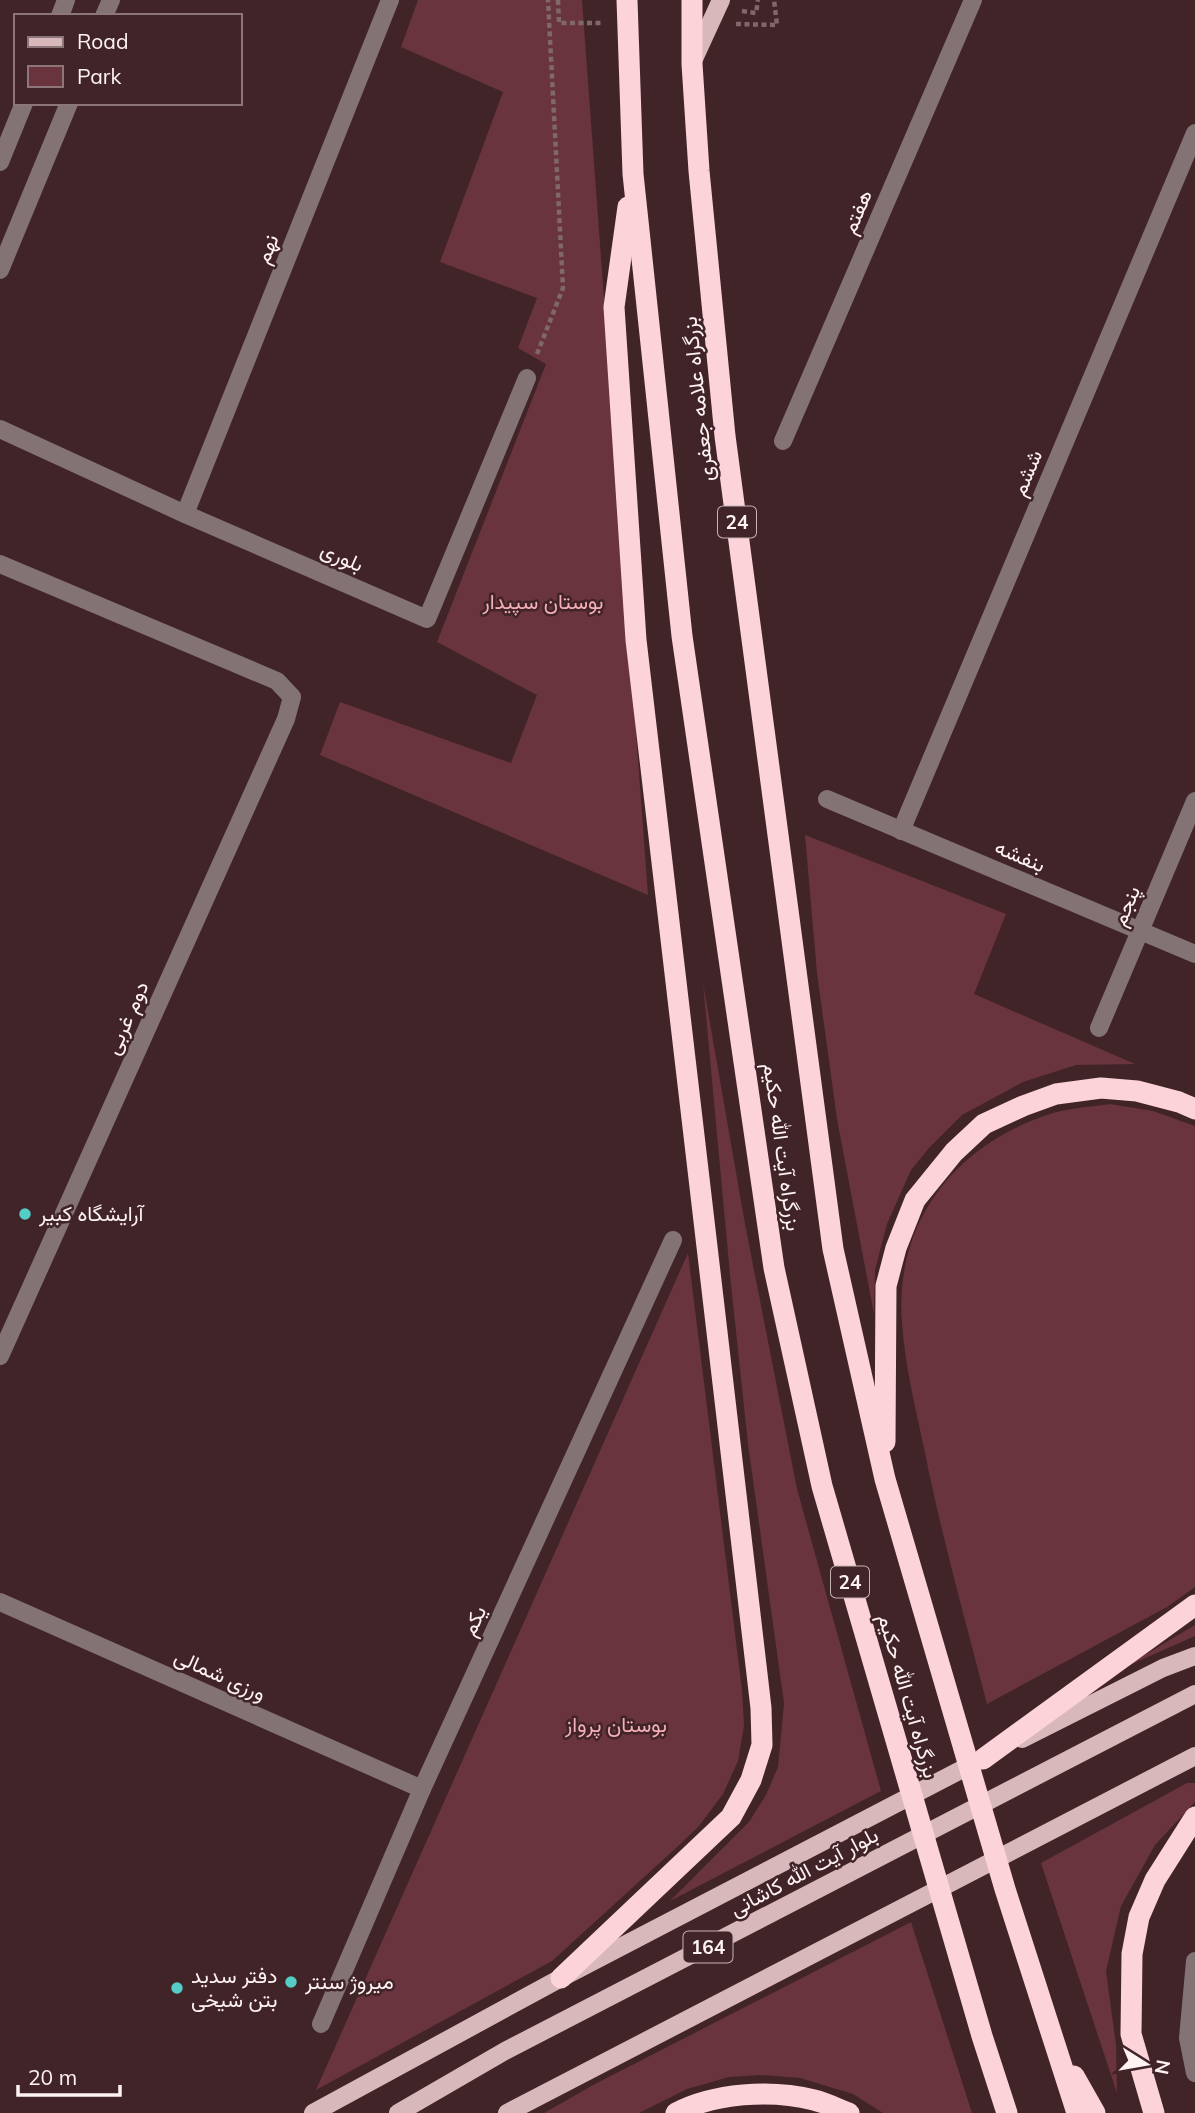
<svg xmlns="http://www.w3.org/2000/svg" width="1195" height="2113" font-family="Mulish,Vazirmatn,sans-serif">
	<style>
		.green { fill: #69343d }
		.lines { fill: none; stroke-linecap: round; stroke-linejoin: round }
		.path { stroke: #7f676b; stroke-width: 4.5; stroke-dasharray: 5 3.5; stroke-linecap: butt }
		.minor { stroke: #837375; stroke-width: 18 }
		.major { stroke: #d9b8bc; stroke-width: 18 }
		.highway { stroke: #fbd3d8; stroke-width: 21 }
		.poi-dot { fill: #54cdc7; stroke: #412428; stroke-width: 2.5 }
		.labels { text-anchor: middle; stroke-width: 5; stroke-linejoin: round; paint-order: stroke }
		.shield { fill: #412428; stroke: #c5b4b6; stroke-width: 2 }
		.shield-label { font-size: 19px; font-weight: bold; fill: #fef2f3 }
		.street-label { font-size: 21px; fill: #fef2f3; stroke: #412428 }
		.park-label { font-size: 21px; fill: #f5aeb8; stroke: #412428 }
		.poi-label { font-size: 21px; fill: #fef2f3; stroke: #412428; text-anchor: start }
	</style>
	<rect width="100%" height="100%" fill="#412428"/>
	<g class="green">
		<path d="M418 0H582L648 895 320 755 340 702 511 763 537 695 437 642 546 364 518 348 537 298 440 262 503 92 401 47Z"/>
		<path d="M805 835 1006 914 974 994 1135 1064 1076 1065 1023 1082 962 1115 929 1148 911 1170 887 1224 875 1270 874 1314 837 1119 817 973Z"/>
		<path d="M703 983 745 1224 797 1489 881 1791 670 1901 749 1822 766 1795 778 1767 784 1703 748 1444 731 1285Z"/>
		<path d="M1110 1104 1153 1111 1195 1126V1587L1167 1607 987 1704C965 1619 941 1534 924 1448 915 1407 905 1365 902 1323 894 1220 957 1143 1053 1113 1070 1108 1091 1107 1110 1104Z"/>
		<path d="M688 1253 742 1690 744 1726 738 1761 723 1794 699 1826 676 1848 552 1961 316 2090Z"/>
		<path d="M1195 1625V1636L1123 1668Z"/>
		<path d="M1187 1783H1195V1802L1155 1845 1121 1906 1106 1971 1116 2045 1117 2093 1041 1863Z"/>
		<path d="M911 1922 972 2113H883L853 2094 800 2078 762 2075 729 2077 687 2089 639 2113H544L595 2084Z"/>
	</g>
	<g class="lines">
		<g class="path">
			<path d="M558 0 559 23H602"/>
			<path d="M742 11 756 13 758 0"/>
			<path d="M736 24 777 25 774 0"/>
			<path d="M537 354 563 288 548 0"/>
		</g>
		<g class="minor">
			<path d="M60 16 66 0"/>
			<path d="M104 16 111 0"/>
			<path d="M0 162 24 103"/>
			<path d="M0 270 69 103"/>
			<path d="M0 429 185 514 427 619 527 378"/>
			<path d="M783 441 973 0"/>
			<path d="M185 514 390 0"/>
			<path d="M0 564 277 681 292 697 286 719 0 1356"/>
			<path d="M827 799 1195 954"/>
			<path d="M901 831 1195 133"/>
			<path d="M1099 1028 1195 801"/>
			<path d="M0 1602 422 1789"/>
			<path d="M1195 1961 1188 2038 1195 2073"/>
			<path d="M321 2024 422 1789 673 1240"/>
		</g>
		<g class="major">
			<path d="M693 61 721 0"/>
			<path d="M1022 1739 1163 1668 1195 1656"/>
			<path d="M313 2113 561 1978 978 1761"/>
			<path d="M398 2113 505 2051 1195 1694"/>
			<path d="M507 2113 1195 1756"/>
		</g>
		<g class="highway">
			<path d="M627 0 633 174 682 636 774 1268 822 1486 982 2036 1007 2113"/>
			<path d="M692 0V64L699 171 725 436 833 1249 885 1479 1005 1889 1077 2113"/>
			<path d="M885 1442 886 1286 896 1248 915 1200 954 1152 984 1124 1023 1106 1056 1094 1101 1088 1137 1091 1179 1102 1195 1109"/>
			<path d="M983 1759 1195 1605"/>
			<path d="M561 1978 731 1817 751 1780 762 1745 761 1708 636 640 614 307 628 207"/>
			<path d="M1074 2076 1095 2113"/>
			<path d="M676 2113C714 2093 771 2089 814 2100 826 2103 838 2109 849 2113"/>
			<path d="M1154 2113 1131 2034 1132 1954 1139 1917 1155 1880 1195 1817"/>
		</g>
	</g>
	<g class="poi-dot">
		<circle cx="25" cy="1214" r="7"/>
		<circle cx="291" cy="1982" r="7"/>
		<circle cx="177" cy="1988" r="7"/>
	</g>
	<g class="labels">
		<g class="shield">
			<rect x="718" y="506.5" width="38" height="31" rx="5"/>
			<rect x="831" y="1566.5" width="38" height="31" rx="5"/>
			<rect x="683.5" y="1931.5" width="49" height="31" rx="5"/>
		</g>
		<g class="shield-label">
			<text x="737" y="529">24</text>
			<text x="850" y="1589">24</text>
			<text x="708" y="1954">164</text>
		</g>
		<g class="street-label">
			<text transform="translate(857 212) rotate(-67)" y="7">هفتم</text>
			<text transform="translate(267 249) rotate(-68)" y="7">نهم</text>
			<text transform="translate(698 399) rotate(-96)" y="7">بزرگراه علامه جعفری</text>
			<text transform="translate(1027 473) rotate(-67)" y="7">ششم</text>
			<text transform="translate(342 557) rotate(24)" y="7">بلوری</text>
			<text transform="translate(1020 856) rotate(23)" y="7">بنفشه</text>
			<text transform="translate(1126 906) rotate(-67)" y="7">پنجم</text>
			<text transform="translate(127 1018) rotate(-66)" y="7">دوم غربی</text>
			<text transform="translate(782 1147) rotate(82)" y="7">بزرگراه آیت الله حکیم</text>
			<text transform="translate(474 1621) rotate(-65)" y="7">یکم</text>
			<text transform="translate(220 1675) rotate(24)" y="7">ورزی شمالی</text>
			<text transform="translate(908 1696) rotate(74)" y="7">بزرگراه آیت الله حکیم</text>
			<text transform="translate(804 1872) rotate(-28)" y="7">بلوار آیت الله کاشانی</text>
		</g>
		<g class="park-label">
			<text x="543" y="609">بوستان سپیدار</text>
			<text x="616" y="1732">بوستان پرواز</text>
		</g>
		<g class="poi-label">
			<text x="39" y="1221">آرایشگاه کبیر</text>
			<text x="191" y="1983">دفتر سدید<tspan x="191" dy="24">بتن شیخی</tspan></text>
			<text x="305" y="1989">میروژ سنتر</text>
		</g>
	</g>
	<rect x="14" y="14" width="228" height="91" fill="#412428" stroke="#8d7679" stroke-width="2"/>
	<rect x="28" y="37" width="35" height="10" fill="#d9b8bc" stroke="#8d7679" stroke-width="2"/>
	<text x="77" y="49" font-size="21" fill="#fef2f3">Road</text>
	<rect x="28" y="66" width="35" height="21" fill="#69343d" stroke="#8d7679" stroke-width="2"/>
	<text x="77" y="84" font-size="21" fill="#fef2f3">Park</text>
	<g transform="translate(1146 2064) rotate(101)" stroke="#412428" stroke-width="5" paint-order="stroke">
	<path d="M0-5L12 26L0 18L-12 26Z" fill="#fef2f3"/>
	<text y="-10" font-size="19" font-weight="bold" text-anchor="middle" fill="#fef2f3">N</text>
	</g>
	<path d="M18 2085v10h102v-10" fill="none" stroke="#fef2f3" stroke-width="3.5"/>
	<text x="28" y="2085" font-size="21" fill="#fef2f3" stroke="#412428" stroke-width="5" paint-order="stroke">20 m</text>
</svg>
